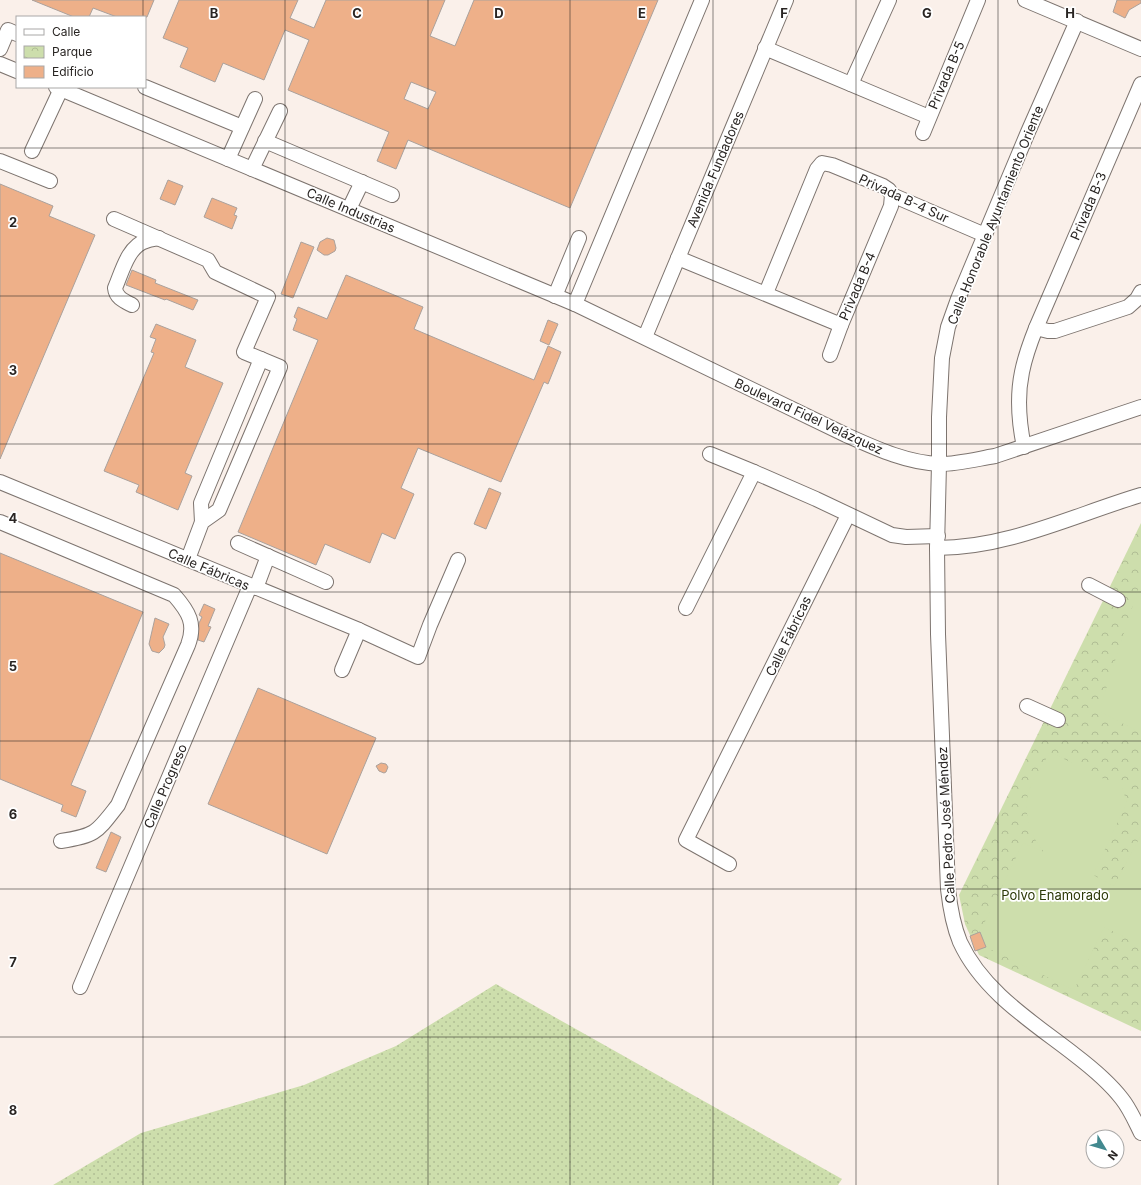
<svg xmlns="http://www.w3.org/2000/svg" width="1141" height="1185" font-family="Inter,sans-serif">
	<style>
		.grass { fill: url(#grass-dots) }
		.park { fill: url(#park-crowns) }
		.pitch { fill: #cddeac }
		.building { fill: #eeb089; stroke: #aaa19c; fill-rule: evenodd }
		.lines { fill: none; stroke-linecap: round; stroke-linejoin: round }
		.minor-casing { stroke: #7d746f; stroke-width: 16 }
		.minor { stroke: #fff; stroke-width: 14 }
		.grid { fill: none; stroke: #292523; stroke-width: 1; stroke-opacity: 0.55 }
		.labels { text-anchor: middle; stroke-width: 3.5; stroke-linejoin: round; paint-order: stroke }
		.street-label { font-size: 13px; fill: #292523; stroke: #fff }
		.park-label { font-size: 13px; fill: #2c3907; stroke: #fff }
		.grid-label { font-size: 13px; text-anchor: middle; font-weight: bold; fill: #292523; stroke: #fff; stroke-width: 3.5; stroke-linejoin: round; paint-order: stroke }
	</style>
	<defs>
		<pattern id="grass-dots" width="8" height="8" patternUnits="userSpaceOnUse"><rect width="8" height="8" fill="#cddeac"/><path d="M2 2h.1M6 6h.1" fill="none" stroke="#b0be94" stroke-width="1.8" stroke-linecap="round"/></pattern>
		<pattern id="park-crowns" width="20" height="18" patternUnits="userSpaceOnUse"><rect width="20" height="18" fill="#cddeac"/><path d="M2 6a3 3 0 1 1 6 0M12 15a3 3 0 1 1 6 0" fill="none" stroke="#b0be94"/></pattern>
	</defs>
	<rect width="100%" height="100%" fill="#faf0ea"/>
	<path class="grass" d="M496 984 842 1179 838 1185H53L141 1133 304 1085 396 1046Z"/>
	<path class="park" d="M1141 523V1031L979 955 965 924 959 895Z"/>
	<g class="pitch">
		<path d="M1138 589 1141 590V733L1099 711Z"/>
		<path d="M1050 752 1122 788 1127 802 1093 875 1114 886 1141 835V945L1104 927 1074 990 986 947 980 932 1023 843 1044 852C1029 835 1021 807 1031 785 1037 774 1044 763 1050 752Z"/>
	</g>
	<g class="building">
		<path d="M32 0H154L147 17H117L93 8 89 17H74Z"/>
		<path d="M179 0H298L290 18 314 28 326 0H445L430 36 455 46 474 0H658L570 208 408 140 396 169 377 161 389 132 288 90 309 40 285 30 264 80 223 63 215 82 180 67 188 48 163 38ZM411 82 436 92 428 109 404 99Z"/>
		<path d="M1117 0H1141V3L1129 10 1125 18 1113 12Z"/>
		<path d="M168 180 183 186 175 205 160 199Z"/>
		<path d="M0 184 53 206 49 216 95 235 0 459Z"/>
		<path d="M212 198 237 208 234 215 237 216 232 229 204 217Z"/>
		<path d="M327 238 334 240 336 248 335 251 328 255H324L317 250 320 242Z"/>
		<path d="M301 242 314 247 293 298 281 294Z"/>
		<path d="M132 270 156 280 155 283 198 300 193 310 166 299 165 300 126 285Z"/>
		<path d="M346 275 423 307 414 329 534 380 548 346 561 352 548 384 544 382 501 482 418 448 401 488 414 494 395 539 382 533 370 563 325 544 316 565 238 532 318 340 293 330 297 319 294 317 298 307 327 319Z"/>
		<path d="M548 320 558 324 549 345 540 341Z"/>
		<path d="M156 324 196 340 185 367 223 383 185 473 192 476 178 510 136 492 139 485 104 471 154 353 151 352 156 339 150 337Z"/>
		<path d="M489 488 501 493 486 529 474 524Z"/>
		<path d="M0 553 143 612 71 785 86 791 76 817 61 811 63 805 0 779Z"/>
		<path d="M204 604 215 609 208 626 211 627 204 642 198 640 199 623 202 617 199 615Z"/>
		<path d="M155 618 169 624 163 637 165 645 164 648 159 653 152 651 149 644Z"/>
		<path d="M258 688 376 738 327 854 208 804Z"/>
		<path d="M381 763 386 764 388 767 386 772 384 773 379 771 376 766Z"/>
		<path d="M111 832 121 837 106 872 96 868Z"/>
		<path d="M980 932 986 947 975 951 970 936Z"/>
	</g>
	<g class="lines">
		<defs>
			<g id="minor">
				<path d="M1025 0 1141 49"/>
				<path d="M1077 21 1028 132 958 299 948 327 942 358 939 417V464L937 548 938 634 948 889C950 907 953 925 960 942 983 992 1034 1023 1075 1055 1092 1068 1109 1082 1122 1099 1130 1109 1135 1121 1141 1133"/>
				<path d="M765 48 929 117"/>
				<path d="M0 49 8 30 17 34"/>
				<path d="M0 64 17 71"/>
				<path d="M851 84 889 0"/>
				<path d="M56 87 575 304 846 435C875 448 907 463 940 464 958 464 977 459 995 456L1141 407"/>
				<path d="M145 87 242 127"/>
				<path d="M923 133 978 0"/>
				<path d="M265 141 392 195"/>
				<path d="M32 151 61 89"/>
				<path d="M228 159 255 99"/>
				<path d="M0 161 50 181"/>
				<path d="M252 169 280 111"/>
				<path d="M349 209 362 182"/>
				<path d="M114 219 208 260 215 272 268 297 244 352 280 367 219 510 202 522 188 559"/>
				<path d="M678 258 841 325"/>
				<path d="M766 293 817 169 822 163 832 165 883 186 889 190 892 195 985 235"/>
				<path d="M555 296 579 238"/>
				<path d="M575 304 702 0"/>
				<path d="M132 305C124 301 116 298 115 288 122 272 128 246 146 241 150 239 155 239 159 238"/>
				<path d="M1036 328 1048 331H1055L1128 307 1137 299 1141 292"/>
				<path d="M645 337 786 0"/>
				<path d="M830 355 841 325 891 206 892 195"/>
				<path d="M1024 447C1019 423 1017 396 1022 372 1025 357 1030 343 1036 328L1141 84"/>
				<path d="M710 454 754 472 816 499 892 535 906 537 938 536"/>
				<path d="M0 482 359 630 418 657 430 625 458 560"/>
				<path d="M0 522 174 595C189 612 196 624 188 645L118 805C97 832 96 836 61 841"/>
				<path d="M202 522 201 503 261 359"/>
				<path d="M238 543 326 582"/>
				<path d="M937 548C1008 548 1074 515 1141 495"/>
				<path d="M1089 585 1118 600"/>
				<path d="M256 588 268 556"/>
				<path d="M686 608 754 472"/>
				<path d="M342 670 359 630"/>
				<path d="M1027 706 1058 720"/>
				<path d="M729 864 686 840 848 515"/>
				<path d="M80 987 250 586"/>
			</g>
		</defs>
		<use href="#minor" class="minor-casing"/>
		<use href="#minor" class="minor"/>
	</g>
	<path class="grid" d="M143 0V17M285 0V1185M428 0V1185M570 0V1185M713 0V1185M856 0V1185M998 0V1185M143 87V1185M0 148H1141M0 296H1141M0 444H1141M0 592H1141M0 741H1141M0 889H1141M0 1037H1141"/>
	<g class="labels">
		<g class="street-label">
			<text transform="translate(946 75) rotate(-67)" y="5">Privada B-5</text>
			<text transform="translate(715 169) rotate(-67)" y="5">Avenida Fundadores</text>
			<text transform="translate(904 198) rotate(25)" y="5">Privada B-4 Sur</text>
			<text transform="translate(1088 206) rotate(-67)" y="5">Privada B-3</text>
			<text transform="translate(351 210) rotate(23)" y="5">Calle Industrias</text>
			<text transform="translate(995 215) rotate(-68)" y="5">Calle Honorable Ayuntamiento Oriente</text>
			<text transform="translate(857 286) rotate(-67)" y="5">Privada B-4</text>
			<text transform="translate(809 416) rotate(25)" y="5">Boulevard Fidel Velázquez</text>
			<text transform="translate(209 569) rotate(23)" y="5">Calle Fábricas</text>
			<text transform="translate(788 636) rotate(-64)" y="5">Calle Fábricas</text>
			<text transform="translate(165 786) rotate(-67)" y="5">Calle Progreso</text>
			<text transform="translate(946 825) rotate(-93)" y="5">Calle Pedro José Méndez</text>
		</g>
		<g class="park-label">
			<text x="1055" y="900">Polvo Enamorado</text>
		</g>
	</g>
	<g class="grid-label">
		<text x="214" y="18">B</text>
		<text x="357" y="18">C</text>
		<text x="499" y="18">D</text>
		<text x="642" y="18">E</text>
		<text x="784" y="18">F</text>
		<text x="927" y="18">G</text>
		<text x="1070" y="18">H</text>
		<text x="13" y="227">2</text>
		<text x="13" y="375">3</text>
		<text x="13" y="523">4</text>
		<text x="13" y="671">5</text>
		<text x="13" y="819">6</text>
		<text x="13" y="967">7</text>
		<text x="13" y="1115">8</text>
	</g>
	<rect x="16" y="16" width="130" height="72" fill="#ffffff" stroke="#a9a8a7"/>
	<rect x="24" y="29" width="20" height="6" fill="#ffffff" stroke="#a9a8a7"/>
	<text x="52" y="36" font-size="12" fill="#292523">Calle</text>
	<rect x="24" y="46" width="20" height="12" fill="url(#park-crowns)" stroke="#a9a8a7"/>
	<text x="52" y="56" font-size="12" fill="#292523">Parque</text>
	<rect x="24" y="66" width="20" height="12" fill="#eeb089" stroke="#a9a8a7"/>
	<text x="52" y="76" font-size="12" fill="#292523">Edificio</text>
	<g transform="translate(1105 1149) rotate(128)"><circle r="19" fill="#ffffff" stroke="#a9a8a7"/>
	<path d="M0-3L7 15L0 10L-7 15Z" fill="#42898f"/>
	<text y="-6" font-size="11" font-weight="bold" text-anchor="middle" fill="#292523">N</text>
	</g>
</svg>
